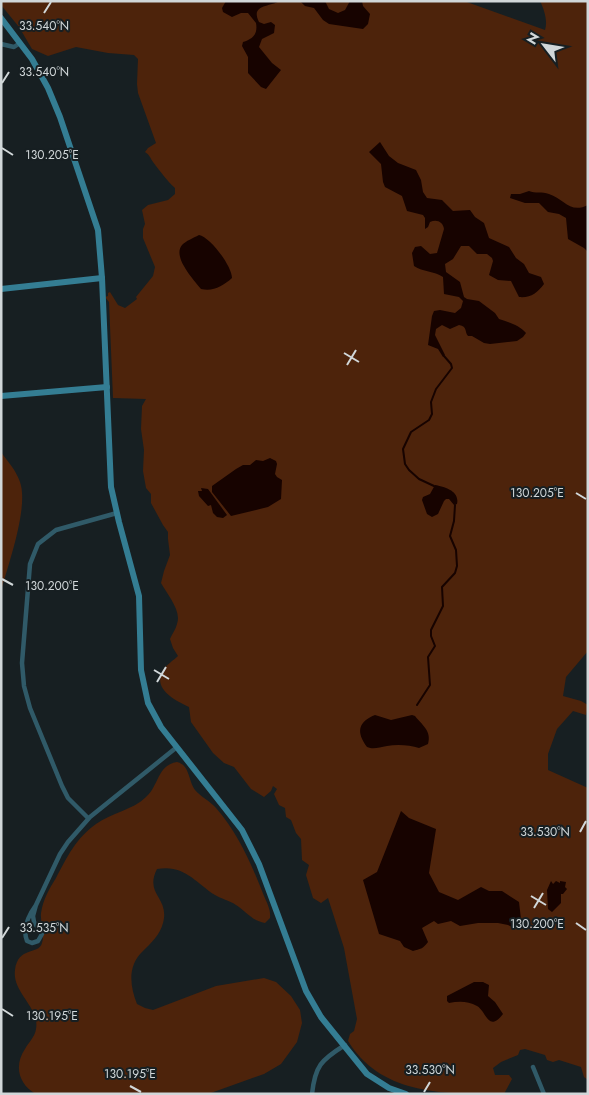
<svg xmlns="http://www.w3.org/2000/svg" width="589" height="1095" font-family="Jost,sans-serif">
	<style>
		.green { fill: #4d230b }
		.water { fill: #170300 }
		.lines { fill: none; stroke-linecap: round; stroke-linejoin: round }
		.stream { stroke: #170300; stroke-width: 2 }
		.street { stroke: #305a68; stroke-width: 4.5 }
		.secondary { stroke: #347d93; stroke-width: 6 }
		.ticks { fill: none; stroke: #d1d7d9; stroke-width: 2 }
		.ticks-label { font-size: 12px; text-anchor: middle; fill: #d1d7d9; stroke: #171f22; stroke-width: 4; stroke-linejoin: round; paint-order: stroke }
	</style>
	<rect width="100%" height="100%" fill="#171f22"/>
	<g class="green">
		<path d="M1 1H464L545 30C548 21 544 9 540 1H588V651L566 677 563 696 581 701 588 705 586 715 573 711 557 729 548 754V770L588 788V1080L584 1077 581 1067 559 1060 553 1062 547 1060 545 1055 525 1049 520 1050 518 1055 501 1062 493 1068 495 1075H509L512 1079 504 1094C443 1094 381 1095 348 1041L350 1034 354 1031 357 1019 344 948 328 898 321 903 313 898 306 875 309 865 302 860 301 839 296 833 291 820 286 817 285 808 279 805 274 794 277 789 273 786 271 791 264 797 251 789 234 767 224 763 213 753 191 722 189 707C175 700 152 689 163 670 166 665 174 660 178 656L173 648 170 639C172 634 176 629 177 624 182 611 167 594 161 583L164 571 170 555 168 539V532L163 525 151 503V494L146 488 143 471 144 450 141 429 142 406 146 399 113 398 109 302 105 297 108 296V293L110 292 118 305 125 308 137 299 136 297 153 276 155 267 143 238V229L145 224 142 210 148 205 168 200 175 194V188C167 181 160 171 153 162 150 158 150 155 145 152L148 148 156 143 138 93 137 84 138 59 134 55 108 53 76 47 48 56 32 49 19 27 1 5Z"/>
		<path d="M1 452C8 462 16 470 20 482 29 507 8 565 1 591Z"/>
		<path d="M177 762C190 765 188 780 195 790 201 797 210 801 216 808 238 833 252 865 264 896 267 903 271 910 270 918L265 923C252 921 246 911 236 905 229 900 221 899 215 895 195 882 184 864 157 869 144 895 170 897 163 923 160 935 151 943 143 951 127 966 130 986 137 1004L145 1008 153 1010 216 986 264 978 276 982 291 996 300 1010 302 1023 297 1042 281 1064 264 1074 208 1094H36C18 1084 14 1065 25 1049 28 1043 35 1037 36 1029 40 1007 12 993 15 970 18 946 39 955 42 943 45 934 40 922 41 913 43 900 49 889 56 878 67 857 76 838 96 824 111 813 133 810 146 797 159 786 157 765 177 762Z"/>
	</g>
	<g class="water">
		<path d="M226 1H280C270 7 250 4 259 22L264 24 271 22 275 25 274 33 262 39 259 47 272 63 281 70 266 89 261 87 248 73V57L242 46 243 42C253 39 258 34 256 23L248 13H241L232 17 223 12 222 8Z"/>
		<path d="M300 1H325L329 9 338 13 345 10 350 1H362L363 6 370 14 368 24 363 29 329 24 323 20 314 8 305 6Z"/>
		<path d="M380 142 389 156 398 163 416 170 421 180 423 192 427 198 442 200 453 211 470 210 475 217 484 223 489 238 509 247 516 258 524 264 529 273 541 277 544 284C537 293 531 298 519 297L511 281 498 280 489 275 493 261 492 258 487 254H477L469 246H461L453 259 445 264 446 272 460 282 464 297 467 299 479 301 495 313 499 319C508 322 519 325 526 333L523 337 517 341 490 344 484 343 472 336H468C464 331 468 327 459 325L450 329 442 325 436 329 435 335 445 355 443 357 438 349 428 345 432 316 434 311 440 310 455 313 461 308 463 301 459 297 444 294 443 277C434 271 423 272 414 266L412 253 415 247 421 246 430 254 437 253 444 229C443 222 437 219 430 222L428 227 425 229V218L423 215 407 211 402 196 385 187 383 182 381 164 369 152Z"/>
		<path d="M529 191C535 194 542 191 549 194 564 199 570 214 588 205V252L584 248 568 239 566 218 559 214 548 212 539 203H525L510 198 511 194H520Z"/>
		<path d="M199 235C210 237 232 266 232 278 223 286 213 292 201 289 194 280 172 257 182 245 186 241 193 238 199 235Z"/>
		<path d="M270 458 276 461 277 464 275 474 277 477 282 480 281 499 268 507 231 516 212 492V486L236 469 243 465H250L256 460 263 461Z"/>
		<path d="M435 485C445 487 460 491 457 504L454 505 449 499H446L444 501 438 514 432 517 427 514 422 500 423 497 430 494Z"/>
		<path d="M201 488 208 489 227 515 223 518 217 517 213 513 211 505 208 506 199 496 198 491H202Z"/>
		<path d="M375 715 391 720 412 715 415 716C422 725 432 731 428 744L419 748C410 745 397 744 387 746 379 747 374 750 367 747 356 732 358 722 375 715Z"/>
		<path d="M401 811 409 818 436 829 429 873 439 892 458 900 481 887 489 891H502L519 902 522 928H514L508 925 498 923H478L460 926 451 921 438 924 434 921 422 928 428 942C423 949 420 949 413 951L404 947 400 941 379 934 363 880 377 872Z"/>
		<path d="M551 881 553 884 556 881 560 883V881L566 882 565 887 567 889 563 894H561V903L552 912 548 909 547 890Z"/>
		<path d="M474 982H483L489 985 488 996 495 1002 503 1014C488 1033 487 1012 477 1006 468 1001 459 1001 449 1003L447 1001V996Z"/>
	</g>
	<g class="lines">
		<g class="stream">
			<path d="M434 486 419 479 409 470 405 464 403 449 411 432 429 420 432 414 431 402 436 389 452 368 451 364 444 356"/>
			<path d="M417 705 430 685 428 657 435 646 431 636V630L443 606 442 587 455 573 457 566 456 550 450 536 454 521 455 505"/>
		</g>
		<g class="street">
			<path d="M1 44 14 47 20 43"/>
			<path d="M88 818 68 798 62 786 30 708 24 686 22 663 30 564 38 544 56 530 117 513"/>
			<path d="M36 905C28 916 22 928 27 941L32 943 38 941 42 934 34 922 33 916 36 905 60 854 68 842 90 817 177 747"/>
			<path d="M533 1067 544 1094"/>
			<path d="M312 1094C315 1066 321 1060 345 1045"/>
		</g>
		<g class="secondary">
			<path d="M1 18 32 59 48 88 60 117 98 230 102 278 111 487 119 522 139 596 141 670 148 703 161 727 242 830 259 864 306 991 321 1017 367 1074 389 1088 406 1094"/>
			<path d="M1 289 102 278"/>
			<path d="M1 396 107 387"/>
		</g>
	</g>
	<path class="ticks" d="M44 13 51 2M2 83 9 72M2 148 13 155M344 353 359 362M347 365 356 350M576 493 586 499M2 579 13 585M154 670 169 679M157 682 166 667M580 832 586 821M531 896 546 905M534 908 543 893M576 923 586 930M2 938 9 927M2 1009 13 1016M130 1086 141 1092M424 1092 430 1082"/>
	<g class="ticks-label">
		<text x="44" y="30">33.540°N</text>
		<text x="44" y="76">33.540°N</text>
		<text x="52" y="159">130.205°E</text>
		<text x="537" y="497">130.205°E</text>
		<text x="52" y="590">130.200°E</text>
		<text x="545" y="836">33.530°N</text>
		<text x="537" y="928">130.200°E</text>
		<text x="44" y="932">33.535°N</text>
		<text x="52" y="1020">130.195°E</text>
		<text x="430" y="1074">33.530°N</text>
		<text x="130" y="1078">130.195°E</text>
	</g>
	<rect width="589" height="1095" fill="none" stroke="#d1d7d9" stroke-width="5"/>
	<g transform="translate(544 45) rotate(301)" stroke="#171f22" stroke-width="4" paint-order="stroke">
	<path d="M0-4L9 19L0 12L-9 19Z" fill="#d1d7d9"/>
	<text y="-8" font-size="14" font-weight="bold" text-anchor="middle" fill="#d1d7d9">N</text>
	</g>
</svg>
